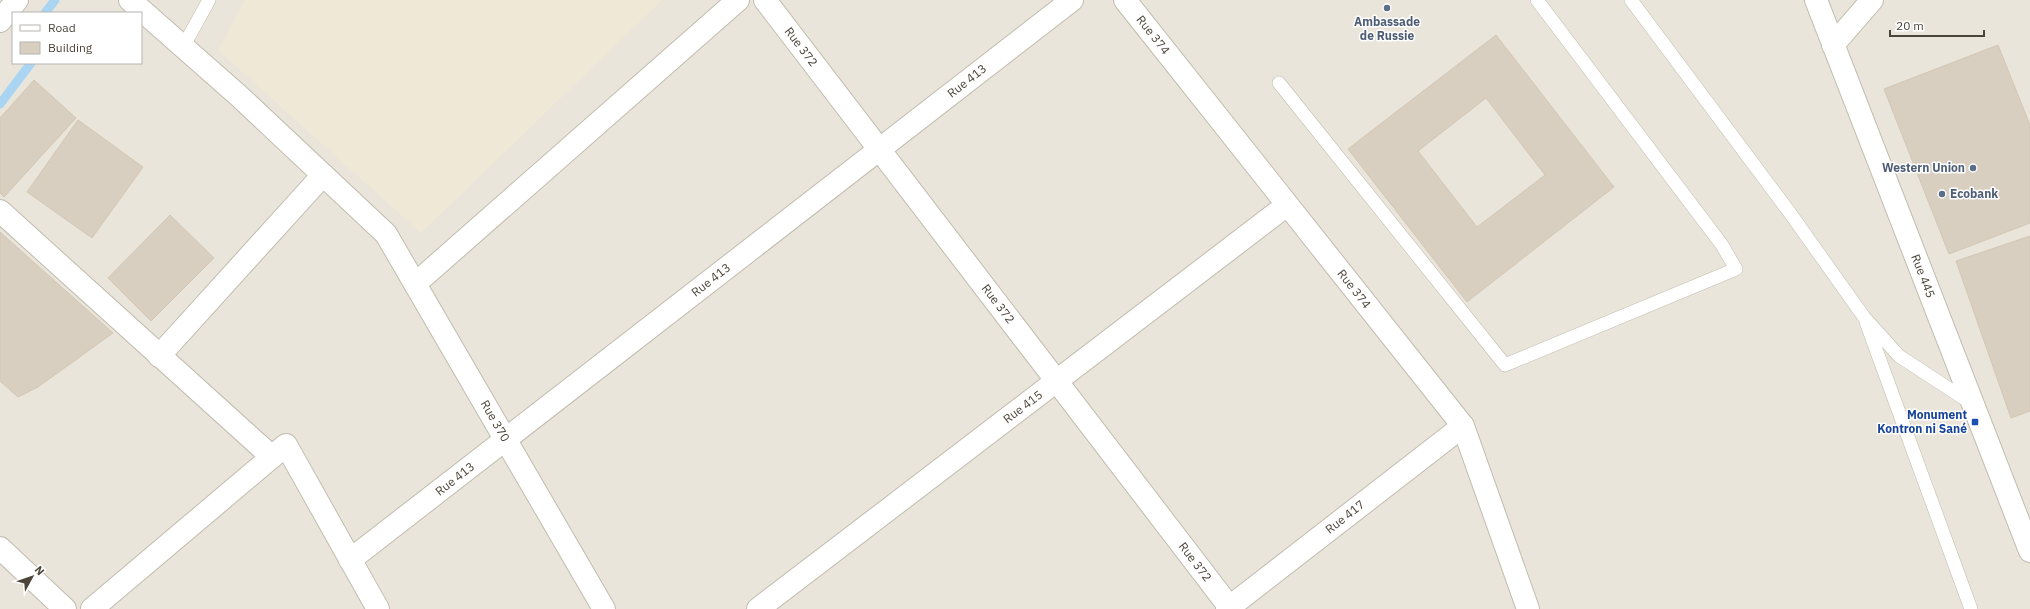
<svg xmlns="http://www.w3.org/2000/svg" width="2030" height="609" font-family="'IBM Plex Sans',sans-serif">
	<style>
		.residential { fill: #eae5da; fill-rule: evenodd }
		.education { fill: #efe8d6 }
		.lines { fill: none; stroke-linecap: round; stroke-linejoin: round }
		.stream { stroke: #a9d4f2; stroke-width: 9 }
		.building { fill: #d8cfc1; stroke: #d3c7b4; fill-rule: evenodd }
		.service-casing { stroke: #c2bbae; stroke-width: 14 }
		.minor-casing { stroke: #c2bbae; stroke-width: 24 }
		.tertiary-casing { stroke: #c2bbae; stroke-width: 24 }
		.service { stroke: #fff; stroke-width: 13 }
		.minor { stroke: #fff; stroke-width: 22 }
		.tertiary { stroke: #fff; stroke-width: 22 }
		.service-dot { fill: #5c6f8a; stroke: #fff; stroke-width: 1.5 }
		.transit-dot { fill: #1a4fb4; stroke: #fff; stroke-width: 1.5 }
		.labels { text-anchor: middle; stroke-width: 3; stroke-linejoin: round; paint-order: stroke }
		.service-label { font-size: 12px; font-weight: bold; fill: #4e5e75; stroke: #fff }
		.street-label { font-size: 12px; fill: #4b4439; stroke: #fff }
		.transit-label { font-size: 12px; font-weight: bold; fill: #164399; stroke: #fff; text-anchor: end }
	</style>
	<rect width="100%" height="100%" fill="#f6f3ec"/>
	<path class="residential" d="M0 0H2030V609H0ZM13 13H141V63H13Z"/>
	<path class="education" d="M245 0H662L421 233 218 50Z"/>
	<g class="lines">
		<g class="stream">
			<path d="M45 13 55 0"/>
			<path d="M0 104 31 63"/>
		</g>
	</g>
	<g class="building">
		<path d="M1496 35 1614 187 1467 302 1348 149ZM1486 98 1545 175 1477 227 1418 151Z"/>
		<path d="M1998 45 2030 125V223L1949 254 1884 89Z"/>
		<path d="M34 80 76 118 4 197 0 193V118Z"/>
		<path d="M78 120 143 167 92 238 27 192Z"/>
		<path d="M170 215 214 258 151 321 108 278Z"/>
		<path d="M0 232 113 333 38 387 18 397 0 381Z"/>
		<path d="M2030 236V411L2011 418 1956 261Z"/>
	</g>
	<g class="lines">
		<defs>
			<g id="service">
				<path d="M1631 0 1790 213 1864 317 1899 356 1971 403"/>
				<path d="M183 47 209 0"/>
				<path d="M1279 83 1505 365 1736 269 1722 245 1537 0"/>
				<path d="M1866 322 1971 609"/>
			</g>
			<g id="minor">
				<path d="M130 0 239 96 386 234 604 609"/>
				<path d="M765 0 1231 609"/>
				<path d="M1125 0 1463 426 1528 609"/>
				<path d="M0 21 17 0"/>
				<path d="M1833 45 1872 0"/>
				<path d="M0 211 272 457"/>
				<path d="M415 284 738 0"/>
				<path d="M159 356 323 175"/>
				<path d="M0 548 65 609"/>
				<path d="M350 560 1072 0"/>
				<path d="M92 609 286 445 378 609"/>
				<path d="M758 609 1287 205"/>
				<path d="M1227 609 1463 426"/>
			</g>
			<path id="tertiary" d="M1816 0 2030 551"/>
		</defs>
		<use href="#service" class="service-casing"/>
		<use href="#minor" class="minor-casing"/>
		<use href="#tertiary" class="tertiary-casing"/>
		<use href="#service" class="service"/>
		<use href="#minor" class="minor"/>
		<use href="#tertiary" class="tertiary"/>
	</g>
	<g class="service-dot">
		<circle cx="1387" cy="8" r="4"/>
		<circle cx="1973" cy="168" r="4"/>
		<circle cx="1942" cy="194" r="4"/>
	</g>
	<rect class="transit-dot" x="1971" y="418" width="8" height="8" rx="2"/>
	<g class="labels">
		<g class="service-label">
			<text x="1387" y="26">Ambassade<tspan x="1387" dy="14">de Russie</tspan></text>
			<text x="1965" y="172" text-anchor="end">Western Union</text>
			<text x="1950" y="198" text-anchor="start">Ecobank</text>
		</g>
		<g class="street-label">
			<text transform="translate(1153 35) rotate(52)" y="4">Rue 374</text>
			<text transform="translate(801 47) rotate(53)" y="4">Rue 372</text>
			<text transform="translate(967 81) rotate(-38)" y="4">Rue 413</text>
			<text transform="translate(1923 276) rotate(69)" y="4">Rue 445</text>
			<text transform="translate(711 280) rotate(-38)" y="4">Rue 413</text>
			<text transform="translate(1354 289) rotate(52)" y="4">Rue 374</text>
			<text transform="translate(998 304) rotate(53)" y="4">Rue 372</text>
			<text transform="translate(1023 407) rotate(-37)" y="4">Rue 415</text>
			<text transform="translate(495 421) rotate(60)" y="4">Rue 370</text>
			<text transform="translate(455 479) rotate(-38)" y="4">Rue 413</text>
			<text transform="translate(1345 517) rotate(-38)" y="4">Rue 417</text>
			<text transform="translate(1195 562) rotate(53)" y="4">Rue 372</text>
		</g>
		<g class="transit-label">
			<text x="1967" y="419">Monument<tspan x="1967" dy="14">Kontron ni Sané</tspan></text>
		</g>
	</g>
	<rect x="12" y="12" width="130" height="52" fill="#ffffff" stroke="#b7b4b0"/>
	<rect x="20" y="25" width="20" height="6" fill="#ffffff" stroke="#b7b4b0"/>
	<text x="48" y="32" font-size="12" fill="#4b4439">Road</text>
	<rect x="20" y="42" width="20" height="12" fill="#d8cfc1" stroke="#b7b4b0"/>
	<text x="48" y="52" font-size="12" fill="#4b4439">Building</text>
	<g transform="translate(32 577) rotate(50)" stroke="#ffffff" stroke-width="3" paint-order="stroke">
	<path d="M0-3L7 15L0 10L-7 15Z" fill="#4b4439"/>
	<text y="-6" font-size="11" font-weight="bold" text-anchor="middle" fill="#4b4439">N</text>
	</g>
	<path d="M1890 30v6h94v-6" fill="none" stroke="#4b4439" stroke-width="2"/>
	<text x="1896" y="30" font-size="12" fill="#4b4439" stroke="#ffffff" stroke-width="3" paint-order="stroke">20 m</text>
</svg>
